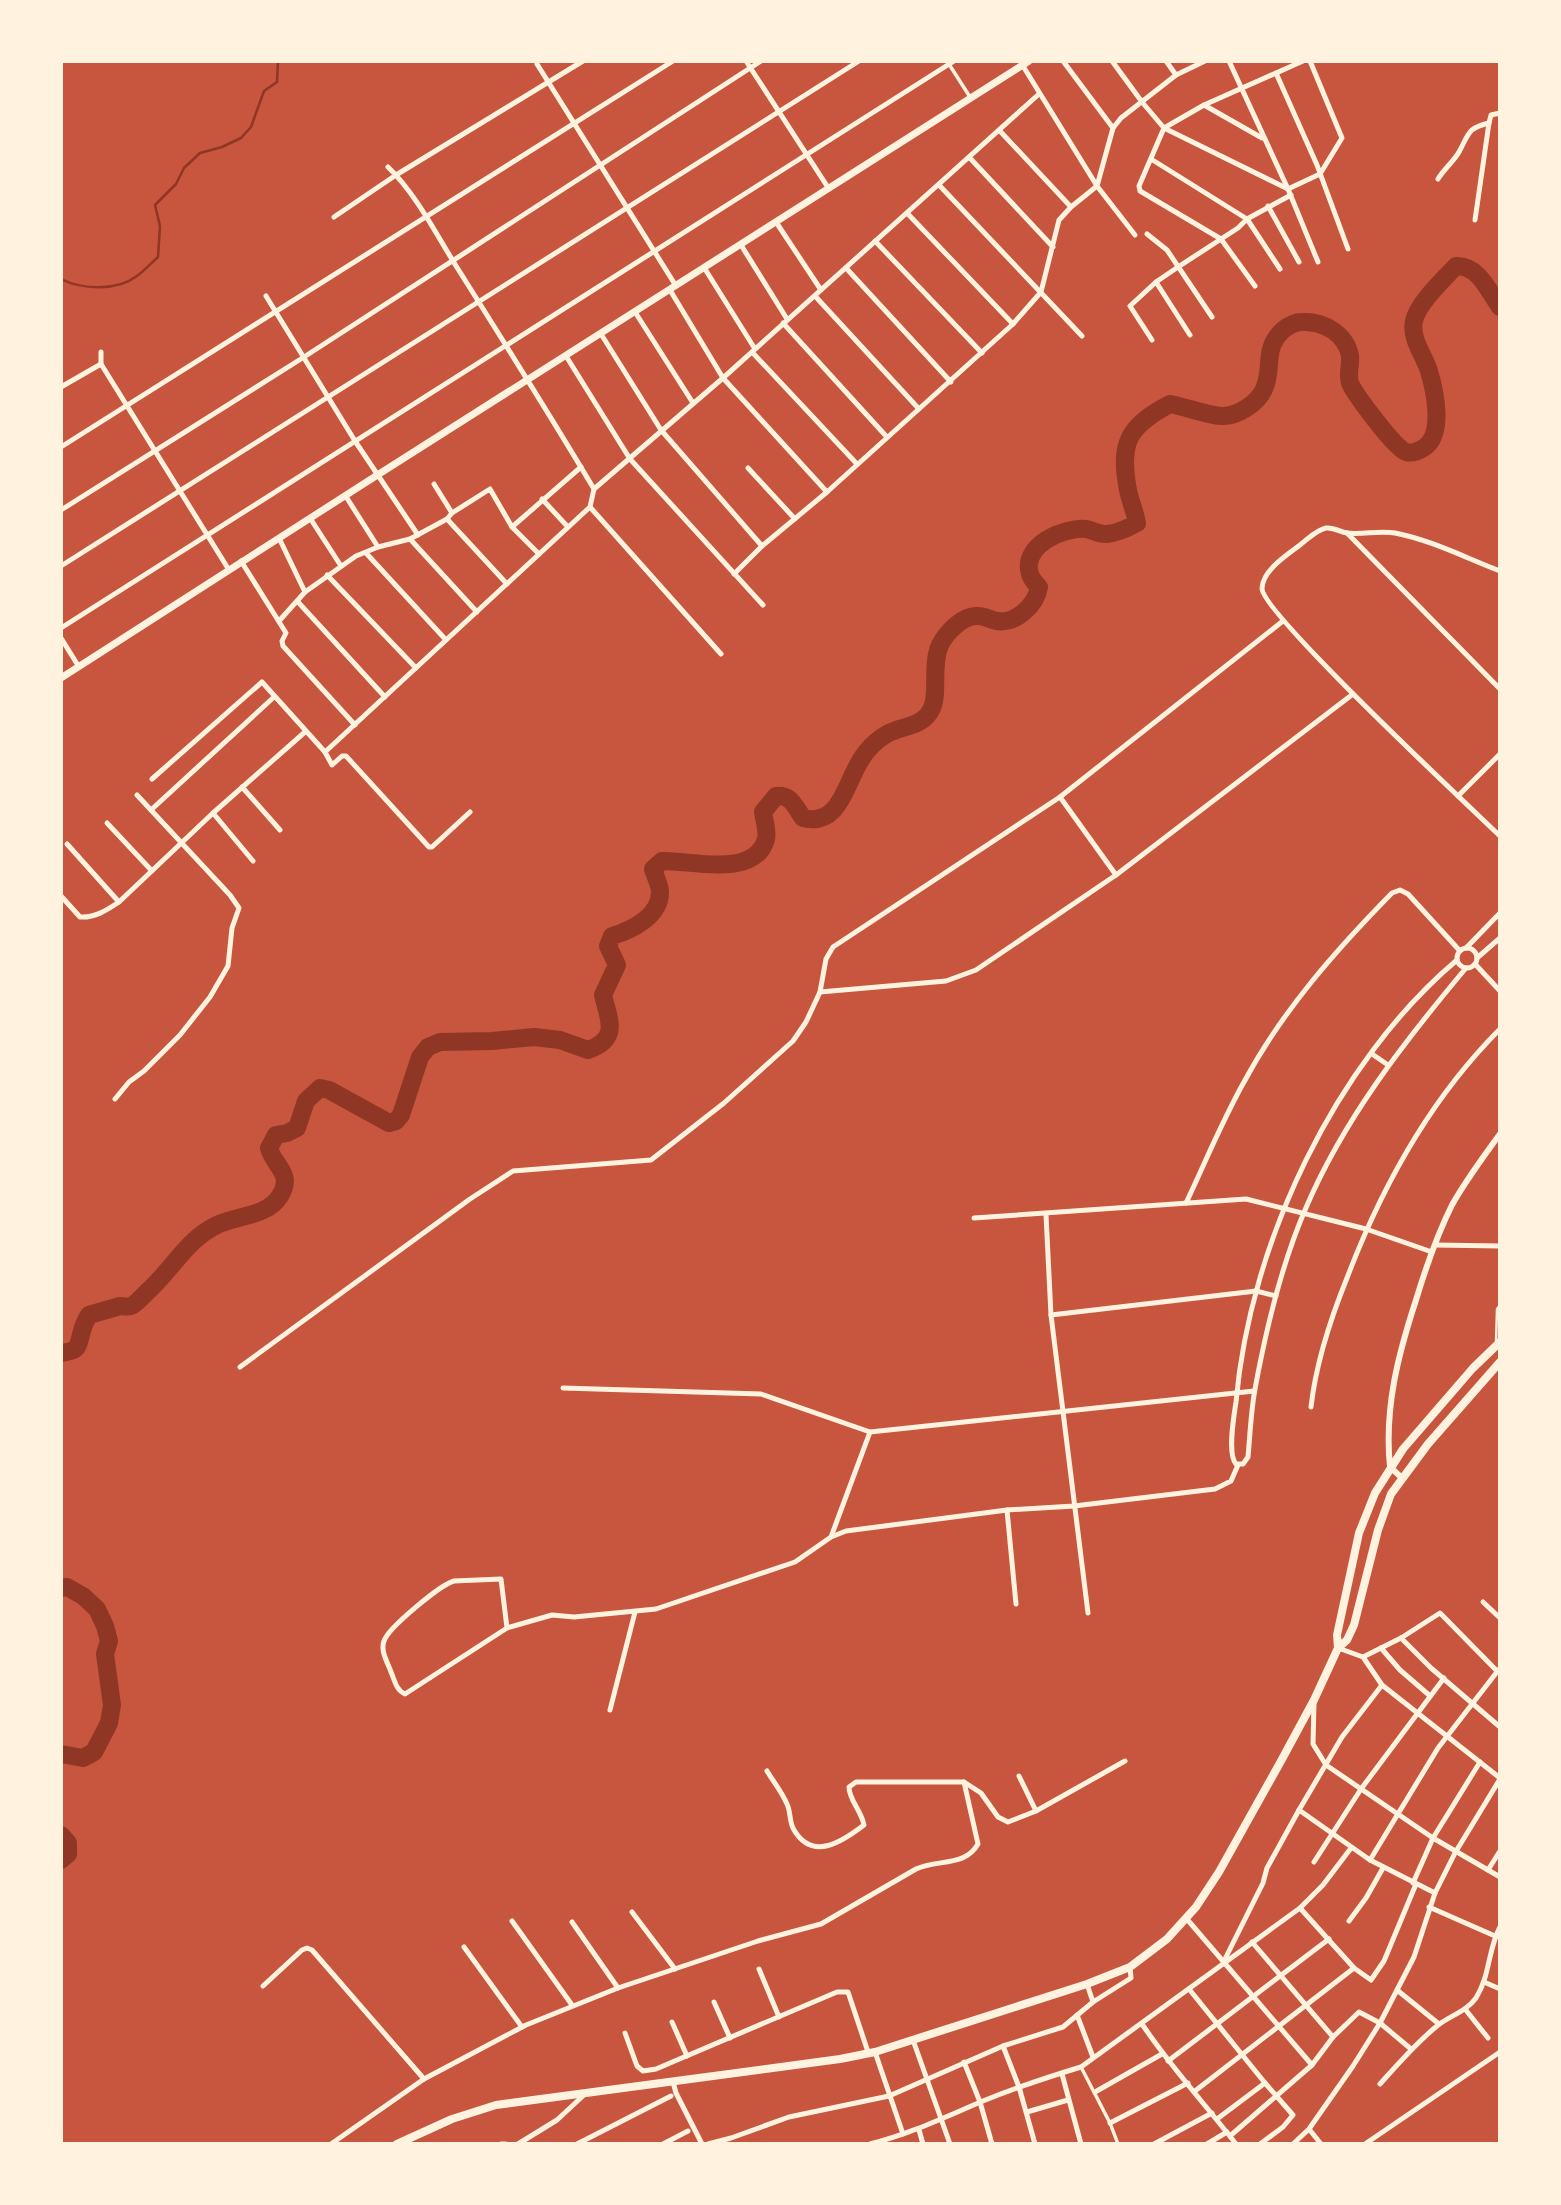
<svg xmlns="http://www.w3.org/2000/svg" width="1561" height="2205" font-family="Helvetica,sans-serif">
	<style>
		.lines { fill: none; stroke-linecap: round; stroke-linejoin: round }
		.stream { stroke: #8f3625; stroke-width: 2.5 }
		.river { stroke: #8f3625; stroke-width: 18 }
		.service { stroke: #fff3e0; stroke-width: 2.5 }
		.pedestrian { stroke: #fff3e0; stroke-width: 3.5 }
		.minor { stroke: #fff3e0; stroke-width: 5 }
		.tertiary { stroke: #fff3e0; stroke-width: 6 }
		.secondary { stroke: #fff3e0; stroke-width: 7 }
		.primary { stroke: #fff3e0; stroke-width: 8 }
	</style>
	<rect width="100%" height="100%" fill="#c8553d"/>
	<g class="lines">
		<path class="stream" d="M61 279C83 290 117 291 137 276 144 271 151 263 158 257L160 226 155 205 176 184 184 168 200 153 222 147 241 138 251 127 264 91 277 82 278 61"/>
		<g class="river">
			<path d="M61 1353C81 1350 77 1347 82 1331 83 1326 86 1320 89 1315 99 1312 110 1309 120 1306 123 1306 127 1307 131 1306 136 1304 143 1296 147 1292 172 1270 187 1239 217 1225 237 1215 267 1217 280 1196 294 1173 274 1167 269 1148L276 1135 287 1133 297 1128 306 1101 320 1088 329 1090 389 1123 396 1121 401 1115 420 1057 428 1047 440 1042 492 1041 534 1037 560 1040 588 1050C620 1039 609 1020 603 995L617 965 608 946 612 936C632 930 661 916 660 891 659 883 655 876 653 869L662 861C691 860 755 879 766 839 768 831 764 820 763 812L776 796C791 794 795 807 803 818 844 828 846 774 867 751 872 745 880 738 887 734 902 725 923 728 932 708 939 692 931 665 940 645 946 633 962 616 976 616 984 615 990 620 997 621 1016 624 1036 605 1039 587 1036 584 1031 578 1030 574 1021 545 1064 527 1086 529 1093 530 1099 535 1107 534 1118 533 1128 528 1137 523 1135 511 1130 501 1128 490 1119 443 1128 426 1170 404 1186 407 1207 415 1221 416 1237 417 1258 403 1264 389 1274 367 1262 350 1283 330 1288 326 1295 322 1302 322 1324 321 1346 334 1350 356 1351 365 1347 374 1350 383 1354 393 1396 450 1406 452 1413 454 1419 451 1425 447 1444 433 1435 391 1429 371 1424 355 1410 338 1414 321 1418 303 1443 280 1456 266 1478 265 1488 290 1500 307"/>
			<path d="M61 1588 67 1587 83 1596 97 1609 105 1626 109 1641 105 1654 112 1705 109 1723 94 1752 83 1758 61 1754"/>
			<path d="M61 1835 68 1843V1854L61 1860"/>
		</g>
		<path class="service" d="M1496 1343 1497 1309 1500 1305"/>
		<g class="pedestrian">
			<path d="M947 61 970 97"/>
			<path d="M1081 2067 1110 2123 1118 2144"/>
		</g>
		<g class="minor">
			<path d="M746 61 829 189"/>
			<path d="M1063 61 1113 128"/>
			<path d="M1112 61 1142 102 1164 128 1288 189 1320 174 1342 138 1310 61"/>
			<path d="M1166 61 1176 75"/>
			<path d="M1229 61 1288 189 1318 262"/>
			<path d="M537 64 676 286"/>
			<path d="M1023 66 1097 186 1135 235"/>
			<path d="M1276 73 1317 165 1348 249"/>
			<path d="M1204 105 1262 138"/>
			<path d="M999 130 1071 207"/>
			<path d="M969 157 1053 247"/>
			<path d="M1151 159 1247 219 1280 269"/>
			<path d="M388 167C417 195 437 236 458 269 504 342 550 415 594 489"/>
			<path d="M1438 179C1444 169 1454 161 1459 152 1469 134 1467 128 1489 123"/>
			<path d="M939 185 1082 336"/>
			<path d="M1268 206 1299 262"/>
			<path d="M907 213 1013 324"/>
			<path d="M334 217 396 175 583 61"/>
			<path d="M1475 220 1489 123 1491 115 1500 113"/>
			<path d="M776 222 821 290"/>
			<path d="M1147 234 1167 250 1212 317"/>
			<path d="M875 241 982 353"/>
			<path d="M741 245 787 319"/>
			<path d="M846 268 951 382"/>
			<path d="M705 269 755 349"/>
			<path d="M1156 282 1190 335"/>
			<path d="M1255 286 1221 239 1140 191 1139 186 1164 128 1204 105 1303 61"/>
			<path d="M670 290 723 378 827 492"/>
			<path d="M266 296 355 441 418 535"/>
			<path d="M815 296 919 409"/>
			<path d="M635 312 693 403"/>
			<path d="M783 323 886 436"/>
			<path d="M601 334 661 430 762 546"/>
			<path d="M1152 340 1130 306 1156 282 1178 267 1238 228 1247 219 1291 195"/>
			<path d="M101 352V364L229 570"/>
			<path d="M752 352 857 464"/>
			<path d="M566 356 630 459 763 605"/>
			<path d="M61 387 101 364"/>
			<path d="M61 447 673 61"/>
			<path d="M748 468 795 519"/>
			<path d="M434 484 452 513"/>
			<path d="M345 495 378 547"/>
			<path d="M542 499 568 527"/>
			<path d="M590 507 721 654"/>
			<path d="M61 510 304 357 761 61"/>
			<path d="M310 518 341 566"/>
			<path d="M447 519 507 584"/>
			<path d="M512 527 581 467"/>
			<path d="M1347 533 1500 689"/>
			<path d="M279 538 305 592"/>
			<path d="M410 539 477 612"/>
			<path d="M366 553 446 640"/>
			<path d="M241 561 286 633 282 641 283 646 355 725"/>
			<path d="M61 566 859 61"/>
			<path d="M1500 571C1466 558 1431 540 1395 533 1379 530 1363 535 1347 533 1340 532 1334 527 1326 528 1316 530 1308 539 1300 545 1287 555 1263 570 1262 588 1260 611 1470 807 1500 836"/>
			<path d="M734 574 762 546 827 492 1013 324 1041 292 1059 220 1071 207 1097 186 1113 128 1121 118 1176 75 1205 61"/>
			<path d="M327 575 416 668"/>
			<path d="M298 602 385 697"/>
			<path d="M279 621 305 592 356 556 378 547 410 539 447 519 452 513 490 489 512 527 539 554"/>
			<path d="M61 628 954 61"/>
			<path d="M61 638 79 667"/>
			<path d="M325 752 590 507 594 489 723 378 1039 94"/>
			<path d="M152 779 262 682 325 752 332 765 342 756H346L429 847H432L470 812"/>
			<path d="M242 787 280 830"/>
			<path d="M1458 796 1500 754"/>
			<path d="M1060 797 1116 875"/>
			<path d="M151 810 274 697"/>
			<path d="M213 813 253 861"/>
			<path d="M107 823 152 871"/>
			<path d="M67 844 119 902"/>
			<path d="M61 896 80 917C95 918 107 910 119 902L213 813 305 732"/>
			<path d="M1466 948 1500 913"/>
			<circle cx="1467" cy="958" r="10"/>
			<path d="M1477 958 1500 938"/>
			<path d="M1457 960C1335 1063 1250 1243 1236 1402 1234 1416 1227 1454 1236 1464H1243L1248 1457C1250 1435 1251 1411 1255 1389 1266 1329 1281 1266 1305 1210 1343 1120 1404 1042 1466 968"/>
			<path d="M1475 964 1500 991"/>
			<path d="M820 992 946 981 976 970 1116 875 1353 694"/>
			<path d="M1372 1054 1388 1065"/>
			<path d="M115 1099 129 1082 144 1071 180 1035 210 997 228 966 232 928 239 908 230 895 137 795"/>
			<path d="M1186 1203C1205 1163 1222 1121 1244 1082 1282 1011 1336 950 1392 893L1400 890 1408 894 1460 951"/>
			<path d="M1046 1215 1051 1315 1088 1613"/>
			<path d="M974 1218 1246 1199 1366 1229 1432 1252"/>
			<path d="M1435 1245 1500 1246"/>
			<path d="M1051 1315 1256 1291 1276 1296"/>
			<path d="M240 1367 470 1199 513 1171 651 1160 724 1103 793 1041 806 1022 820 992 826 959 833 947 1060 797 1283 621"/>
			<path d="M563 1388 761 1394 870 1432 1254 1391"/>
			<path d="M1311 1407C1316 1362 1330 1320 1347 1278 1382 1186 1430 1099 1500 1029"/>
			<path d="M1007 1510 1016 1604"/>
			<path d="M831 1537 870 1432"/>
			<path d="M1483 1602 1500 1618"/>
			<path d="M507 1628 501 1579 454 1581C440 1585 388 1628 384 1641 380 1651 388 1663 391 1672 395 1681 396 1690 405 1694L507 1628 552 1615 574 1617 656 1609 795 1562 831 1537 846 1531 1007 1510 1074 1506 1215 1489 1231 1481 1238 1465"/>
			<path d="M1401 1638 1431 1668 1500 1727"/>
			<path d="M1338 1648 1363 1657 1382 1685 1500 1778"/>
			<path d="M1381 1648 1400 1670 1429 1695"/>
			<path d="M1363 1657 1401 1638 1440 1613 1498 1672"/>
			<path d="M1314 1703 1313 1744 1326 1765 1433 1838 1500 1877"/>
			<path d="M610 1710 635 1612"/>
			<path d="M767 1771C773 1781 782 1792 787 1804 791 1812 789 1822 794 1830 813 1862 843 1841 864 1825 861 1810 849 1800 849 1787L856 1782H964L981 1793 998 1817 1008 1822 1036 1811 1125 1761"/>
			<path d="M1019 1776 1036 1811"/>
			<path d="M1299 1810 1370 1860 1435 1893"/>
			<path d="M1370 1860 1438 1748 1500 1668"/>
			<path d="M1314 1862 1361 1789 1444 1678"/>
			<path d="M1488 1870 1500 1851"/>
			<path d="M1413 1883 1433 1838 1480 1762"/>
			<path d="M1429 1907 1495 1936"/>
			<path d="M1300 1908 1354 1968 1371 1980 1384 1961 1416 1884"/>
			<path d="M632 1912 675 1969"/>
			<path d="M1186 1918 1312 2065"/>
			<path d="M512 1921 572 2005"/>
			<path d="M1349 1921 1366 1898 1383 1868"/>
			<path d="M572 1922 618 1988"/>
			<path d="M1252 1942 1333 2037"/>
			<path d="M464 1947 522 2027"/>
			<path d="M1225 1959 1263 1883 1267 1868 1299 1810 1342 1737 1382 1685"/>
			<path d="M759 1969 779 2017"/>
			<path d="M1484 1982 1500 1989"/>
			<path d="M1087 1984 1093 2002"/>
			<path d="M263 1986 302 1950 307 1948 312 1950 424 2079"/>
			<path d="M1189 1989 1265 2083 1293 2115 1283 2127 1260 2144"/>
			<path d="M1397 1990 1439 2024"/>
			<path d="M714 2002 730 2038"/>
			<path d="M1465 2009 1488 2038"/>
			<path d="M1077 2015 1093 2057"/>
			<path d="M672 2022 687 2056"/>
			<path d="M1142 2024C1170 2066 1205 2104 1236 2144"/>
			<path d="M625 2033 637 2066 643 2071 656 2069 837 1992H848L868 2052"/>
			<path d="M913 2040 950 2144"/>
			<path d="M1003 2046 1019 2087 1035 2144"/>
			<path d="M875 2052 903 2134"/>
			<path d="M1168 2061 1329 1939"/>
			<path d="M964 2062 980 2102 992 2144"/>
			<path d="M1062 2074 1081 2144"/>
			<path d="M673 2082 676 2093 702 2144"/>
			<path d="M1380 2084C1398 2064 1416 2043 1437 2026 1449 2016 1466 2012 1476 1998 1490 1976 1488 1949 1500 1927"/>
			<path d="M1195 2091 1354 1968"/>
			<path d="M1095 2092 1162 2054"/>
			<path d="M1027 2112 1068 2100"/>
			<path d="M1217 2119 1265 2083"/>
			<path d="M1110 2123 1188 2083"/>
			<path d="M1309 2129 1321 2144"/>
			<path d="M919 2130 923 2144"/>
			<path d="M1230 2136 1312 2065 1333 2037 1359 2012 1380 2023 1411 2049"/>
			<path d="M331 2144 424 2079 526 2025 618 1988 758 1941 821 1924 916 1869C938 1859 965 1867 978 1844L964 1782"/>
			<path d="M501 2144H506"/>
			<path d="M518 2144 557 2120 585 2094"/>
			<path d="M577 2144 671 2096"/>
			<path d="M663 2144 688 2131"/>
			<path d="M708 2144 731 2138 789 2117 889 2096 1003 2046 1063 2027 1093 2002 1131 1978 1130 1967"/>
			<path d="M870 2144C910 2134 945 2117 983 2101 1015 2088 1048 2077 1081 2067L1300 1908 1323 1885 1351 1848"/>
			<path d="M1154 2144 1212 2113"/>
			<path d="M1207 2144 1227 2132"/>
			<path d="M1293 2144 1309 2129 1353 2066 1380 2023 1414 1957 1435 1893 1455 1853 1500 1779"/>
			<path d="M1365 2144 1500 2052"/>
		</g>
		<path class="tertiary" d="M1402 1478 1390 1467C1384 1409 1398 1355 1416 1300 1426 1267 1437 1235 1452 1205 1466 1180 1483 1157 1500 1134"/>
		<path class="secondary" d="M61 678 379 474 1029 61"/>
		<g class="primary">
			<path d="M1338 1648 1337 1635 1359 1533 1375 1493 1403 1449 1473 1368 1500 1342"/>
			<path d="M397 2144 452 2119 496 2105 840 2059 875 2052 1087 1984 1130 1967 1167 1939 1196 1907 1219 1872 1281 1761 1314 1700 1338 1648 1347 1640 1354 1625 1378 1530 1391 1494 1428 1444 1500 1362"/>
		</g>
	</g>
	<rect width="1561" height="2205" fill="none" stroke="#fff3e0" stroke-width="126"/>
</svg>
